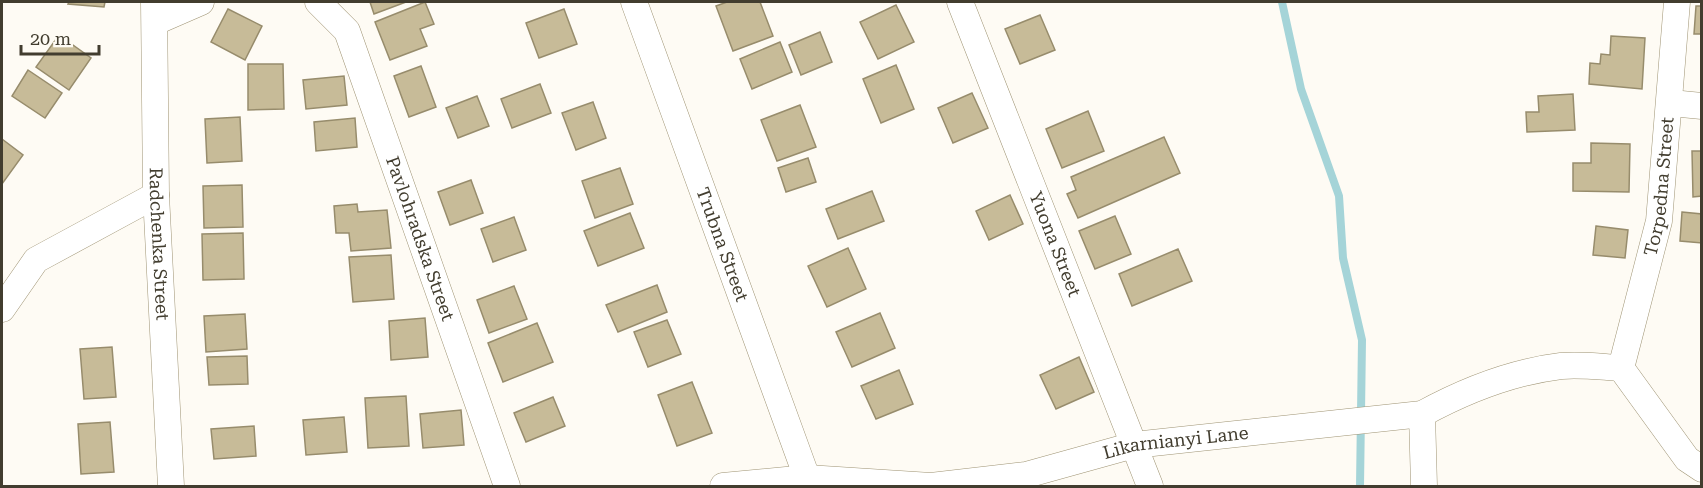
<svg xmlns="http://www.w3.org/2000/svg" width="1703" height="488" font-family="'Roboto Serif',serif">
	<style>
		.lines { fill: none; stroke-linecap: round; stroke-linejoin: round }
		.stream { stroke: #a5d4d8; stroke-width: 8 }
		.building { fill: #c7bb98; stroke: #978c6c; stroke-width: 1.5 }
		.minor-casing { stroke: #9f9474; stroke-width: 27 }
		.minor { stroke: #fff; stroke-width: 26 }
		.labels { text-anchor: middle; stroke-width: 4.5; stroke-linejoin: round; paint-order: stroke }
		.street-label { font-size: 18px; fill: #423d2f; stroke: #fefbf4 }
	</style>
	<rect width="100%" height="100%" fill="#fefbf4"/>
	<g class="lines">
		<path class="stream" d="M1282 2 1301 89 1339 196 1343 258 1362 340 1360 486"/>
	</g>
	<g class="building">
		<path d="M69 2H105L104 7 68 4Z"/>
		<path d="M370 2H406L374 14Z"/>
		<path d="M425 2 434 24 420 29 427 46 390 60 375 22Z"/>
		<path d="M727 2H760L773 36 733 51 716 6Z"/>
		<path d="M896 5 914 42 878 59 860 22Z"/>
		<path d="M1696 6H1702V34H1694Z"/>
		<path d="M228 9 262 26 245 60 211 42Z"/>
		<path d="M564 9 577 44 539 58 526 23Z"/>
		<path d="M1040 15 1055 50 1020 64 1005 29Z"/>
		<path d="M820 32 832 62 801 75 789 45Z"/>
		<path d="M59 35 91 58 69 90 36 67Z"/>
		<path d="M1611 36 1645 38 1642 89 1589 84 1590 63 1600 64 1601 54 1610 55Z"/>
		<path d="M780 42 792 72 752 89 740 59Z"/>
		<path d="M248 64H283L284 109 248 110Z"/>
		<path d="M896 65 914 109 881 123 863 79Z"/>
		<path d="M421 66 436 107 409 117 394 76Z"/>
		<path d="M28 70 62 93 45 118 12 96Z"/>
		<path d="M344 76 347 105 306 109 303 80Z"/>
		<path d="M540 84 551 113 512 128 501 99Z"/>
		<path d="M972 93 988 128 953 143 938 108Z"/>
		<path d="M1573 94 1575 130 1527 132 1526 112H1539L1538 96Z"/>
		<path d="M477 96 489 126 458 138 446 108Z"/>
		<path d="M593 102 606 138 576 150 562 113Z"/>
		<path d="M800 105 816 147 777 161 761 120Z"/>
		<path d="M1088 111 1104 151 1062 168 1046 129Z"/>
		<path d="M240 117 242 161 207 163 205 119Z"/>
		<path d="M355 118 357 147 316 151 314 122Z"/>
		<path d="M1164 137 1180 173 1078 218 1067 194 1076 190 1071 177Z"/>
		<path d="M2 139 23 155 2 184Z"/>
		<path d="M1591 143 1630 144 1629 192 1573 191V163H1591Z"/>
		<path d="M1692 151H1702V196L1693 197Z"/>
		<path d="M808 158 816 182 786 192 778 168Z"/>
		<path d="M620 168 633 204 595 218 582 181Z"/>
		<path d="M471 180 483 213 450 225 438 192Z"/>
		<path d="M242 185 243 227 204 228 203 186Z"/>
		<path d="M872 191 884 221 838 239 826 209Z"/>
		<path d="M1010 195 1023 224 989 240 976 211Z"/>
		<path d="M357 204 358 212 387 210 391 248 351 251 349 233H336L334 206Z"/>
		<path d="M1682 212 1702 214V243L1680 241Z"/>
		<path d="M630 213 644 248 598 266 584 231Z"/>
		<path d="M1115 216 1131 254 1095 269 1079 231Z"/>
		<path d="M514 217 526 250 493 262 481 229Z"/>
		<path d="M1596 226 1628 230 1625 258 1593 255Z"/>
		<path d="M243 233 244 279 203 280 202 234Z"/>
		<path d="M848 248 866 289 827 307 808 266Z"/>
		<path d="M1178 249 1192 281 1132 306 1119 274Z"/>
		<path d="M391 255 394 299 353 302 349 257Z"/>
		<path d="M657 285 667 312 618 332 606 305Z"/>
		<path d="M514 286 527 319 489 333 477 300Z"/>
		<path d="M880 313 895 348 852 367 836 332Z"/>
		<path d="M245 314 247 349 206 352 204 316Z"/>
		<path d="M425 318 428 357 391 360 389 321Z"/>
		<path d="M667 320 681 354 648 367 634 332Z"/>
		<path d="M537 323 553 362 503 382 488 343Z"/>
		<path d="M112 347 116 397 84 399 80 349Z"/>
		<path d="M247 356 248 384 209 385 207 357Z"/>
		<path d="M1079 357 1094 392 1056 409 1040 375Z"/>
		<path d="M899 370 913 404 876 419 861 386Z"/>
		<path d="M692 382 712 433 677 446 658 395Z"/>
		<path d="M406 396 409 446 368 448 365 398Z"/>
		<path d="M553 397 565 426 526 442 514 413Z"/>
		<path d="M461 410 464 445 423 448 420 414Z"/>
		<path d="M344 417 347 452 306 455 303 420Z"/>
		<path d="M110 422 114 472 81 474 78 424Z"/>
		<path d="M254 426 256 456 214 459 211 429Z"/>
	</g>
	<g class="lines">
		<defs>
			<g id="minor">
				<path id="s1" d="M154 2 156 195 171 486"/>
				<path id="s2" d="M318 2 347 31 507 486"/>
				<path id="s3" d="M634 2 810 486"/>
				<path id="s4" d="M960 2 1150 486"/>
				<path d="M155 22 201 2"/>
				<path d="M1671 103 1702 106"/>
				<path d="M2 309 36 260 156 195"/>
				<path id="s5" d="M1621 368 1659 221 1677 2"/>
				<path d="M1621 368 1687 459 1702 469"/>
				<path d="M1422 414 1424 486"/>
				<path id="s6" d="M723 486 807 478 931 486 1026 475 1134 445 1422 414C1466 390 1511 372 1561 366 1580 364 1602 367 1621 368"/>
			</g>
		</defs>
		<use href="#minor" class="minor-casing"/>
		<use href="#minor" class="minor"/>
	</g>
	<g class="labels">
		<g class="street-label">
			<text dy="6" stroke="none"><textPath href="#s5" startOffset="186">Torpedna Street</textPath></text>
			<text dy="6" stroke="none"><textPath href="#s2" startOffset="261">Pavlohradska Street</textPath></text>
			<text dy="6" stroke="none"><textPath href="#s1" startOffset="242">Radchenka Street</textPath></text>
			<text dy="6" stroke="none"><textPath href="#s3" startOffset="258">Trubna Street</textPath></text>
			<text dy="6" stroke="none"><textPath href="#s4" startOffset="260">Yuona Street</textPath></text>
			<text dy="6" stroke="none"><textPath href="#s6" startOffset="458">Likarnianyi Lane</textPath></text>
		</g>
	</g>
	<rect width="1703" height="488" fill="none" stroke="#423d2f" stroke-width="6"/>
	<path d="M21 45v9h78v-9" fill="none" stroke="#423d2f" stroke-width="3"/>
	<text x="30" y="45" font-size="18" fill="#423d2f" stroke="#fefbf4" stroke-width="4.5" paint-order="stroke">20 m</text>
</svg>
